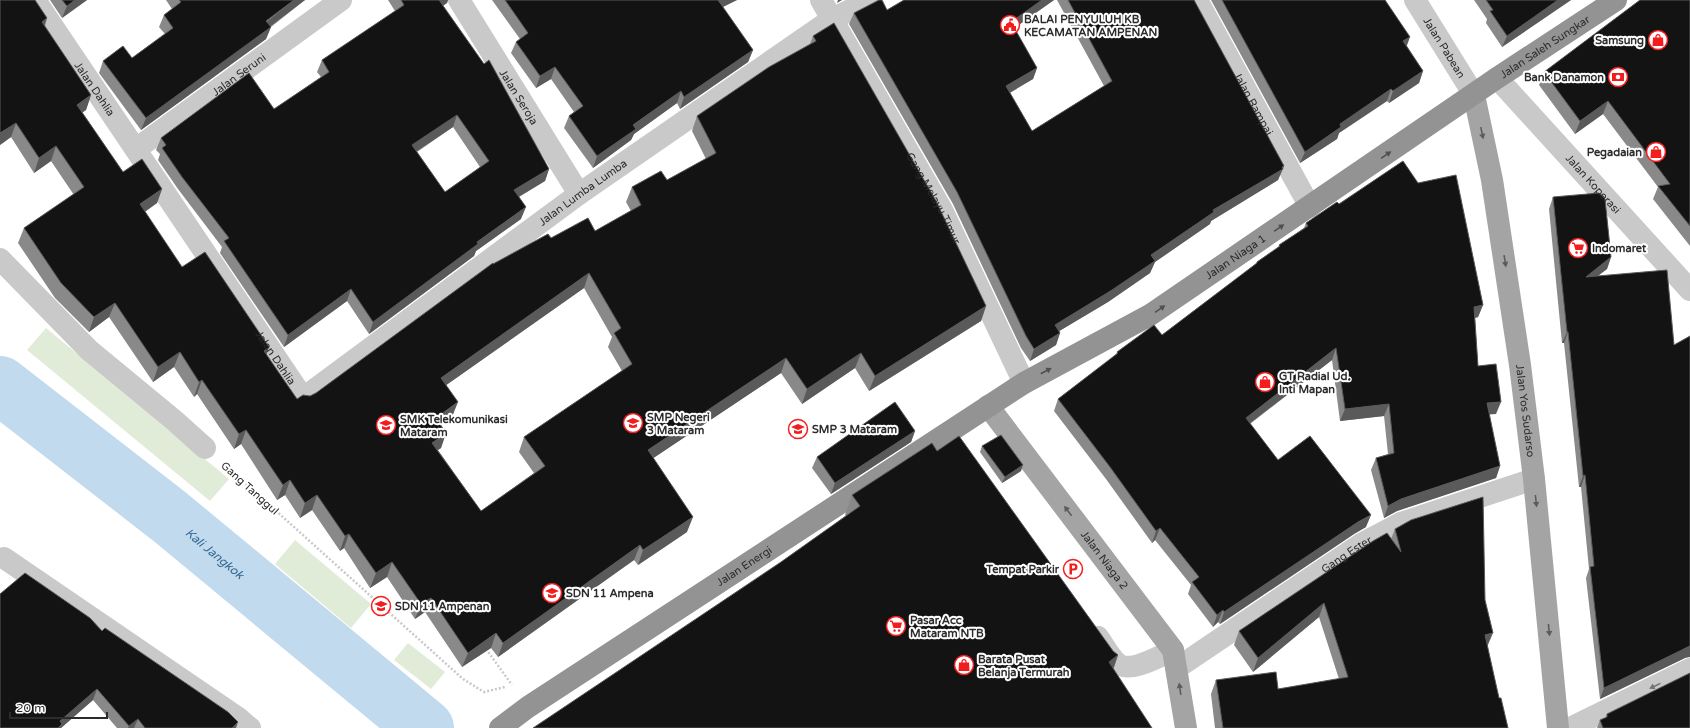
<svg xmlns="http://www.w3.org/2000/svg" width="1690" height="728" font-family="'Varela Round',sans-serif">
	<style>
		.green { fill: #e1ecd8 }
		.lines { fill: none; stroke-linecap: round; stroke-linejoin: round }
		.river { stroke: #c2daee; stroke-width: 58 }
		.path { stroke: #c9c9c9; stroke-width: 2.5; stroke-dasharray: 2 2; stroke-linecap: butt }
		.minor { stroke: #c9c9c9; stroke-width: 22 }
		.major { stroke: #a4a4a4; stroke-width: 22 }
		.highway { stroke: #939393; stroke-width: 22 }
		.wall { fill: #898989; fill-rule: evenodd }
		.shaded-wall { fill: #5a5a5a }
		.building { fill: #131313; stroke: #5a5a5a; fill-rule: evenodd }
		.oneway { fill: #5c5c5c }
		.oneway2 { fill: #505050 }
		.oneway3 { fill: #737373 }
		.labels { text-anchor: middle; stroke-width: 4; stroke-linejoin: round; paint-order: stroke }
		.poi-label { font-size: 11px; font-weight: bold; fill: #2c2c2c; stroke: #fff; text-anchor: start }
		.street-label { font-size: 11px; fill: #2c2c2c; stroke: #fff }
		.water-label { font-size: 12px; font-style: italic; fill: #346894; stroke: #fff }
	</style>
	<rect width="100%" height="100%" fill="#fff"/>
	<g class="green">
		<path d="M46 328 229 479 210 501 27 350Z"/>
		<path d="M295 540 371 604 351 628 275 564Z"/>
		<path d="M408 643 445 672 431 689 394 660Z"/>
	</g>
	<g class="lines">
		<path class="river" id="s1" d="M0 385 170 517 425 728"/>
		<g class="path">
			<path d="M225 465 463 679 484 692 505 687"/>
			<path d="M486 649 512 685"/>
		</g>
		<g class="minor">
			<path id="s2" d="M35 0 303 398 579 194 832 19 871 0"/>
			<path id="s3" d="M459 0 579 194"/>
			<path id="s4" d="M821 0 942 210 1024 383"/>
			<path id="s5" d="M1197 0 1310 207"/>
			<path id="s6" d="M1415 0 1474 95"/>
			<path id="s7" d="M1497 78 1690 290"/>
			<path id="s8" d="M136 149 341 0"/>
			<path d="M0 259 89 350 175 421 205 448"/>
			<path d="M4 558 237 717 250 728"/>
			<path d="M1098 637C1104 645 1109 656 1117 663 1129 674 1160 656 1173 650"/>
			<path id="s9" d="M1177 668 1361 544 1401 523 1534 479"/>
			<path d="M1570 728 1690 669"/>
		</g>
		<g class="major">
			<path id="s10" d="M1474 95 1492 180 1520 365 1534 479 1558 728"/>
			<path id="s11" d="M988 406 1173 650 1186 728"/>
		</g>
		<path class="highway" id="s12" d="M500 728 528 707 1024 383 1150 315 1497 78 1616 0"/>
	</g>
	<g class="wall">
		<path d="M50 0H87L62 18Z"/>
		<path d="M166 0H305L271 27 266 39 141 130 99 73 103 61 132 58 165 34 159 27 164 15 172 9Z"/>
		<path d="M388 0H448L447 3 443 6 549 169 545 181 519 197 521 219 476 251 474 256 369 334 347 301 284 347 220 253 222 247 178 189 158 160 160 154 156 150 161 138 274 109 321 77 317 72 322 60 395 11ZM453 127 480 167 445 192 417 152Z"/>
		<path d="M492 0H737L722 7 753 50 748 62 680 109 677 103 634 134 631 140 593 168 564 128 569 116 574 112 551 79 536 88 511 53 516 42 520 39Z"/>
		<path d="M904 0H1054L1014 28 1037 68 1033 79 1010 93 1032 131 1104 86 1057 0H1194L1284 166 1278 180 1211 221 1210 224 1155 262 1150 273 1108 302 1059 331 1060 333 1056 345 1030 361 1021 348 953 204 849 24 854 13 887 10Z"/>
		<path d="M1211 0H1385L1407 46 1423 71 1419 83 1389 103 1387 101 1339 133 1337 139 1300 163Z"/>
		<path d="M1474 0H1571L1502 47 1486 23 1487 19Z"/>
		<path d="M1690 0V246L1653 199 1658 187 1603 114 1575 134 1539 85 1544 72Z"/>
		<path d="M47 18 45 26 91 95 86 110 82 112 123 172 162 189 157 203 145 212 182 267 269 347 266 354 297 399 310 396 316 393 493 264 551 238 595 231 631 211 626 202 632 187 667 180 706 159 692 131 697 116 810 44 813 36 986 306 981 321 869 391 855 368 802 404 781 373 653 458 687 532 638 565 634 560 498 657 491 648 462 667 425 612 415 619 387 577 370 588 344 548 340 551 312 510 300 518 285 495 277 500 241 444 234 449 197 394 194 397 174 367 153 382 109 317 89 332 55 298 18 243 24 228 74 195 51 161 34 173 11 137 0 145ZM584 288 612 337 608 347 622 371 524 437 519 452 534 473 481 511 438 450 441 448 446 433 441 425 452 417 446 385Z"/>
		<path d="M1553 197 1611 257 1607 269 1597 276 1685 658 1600 699 1586 578 1589 569 1581 487H1579L1564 343H1562L1549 209Z"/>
		<path d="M1339 204 1483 305 1478 317 1475 318 1478 366 1496 414H1489L1500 466 1496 478 1397 511 1384 518 1371 470 1376 458 1388 454 1384 416 1340 421 1332 360 1250 424 1278 460 1366 527 1354 534 1220 624 1218 622 1213 627 1188 594 1191 585 1155 540 1152 543 1106 479 1054 411 1058 399 1116 355 1117 352 1162 335 1256 264 1257 262 1278 248 1279 245 1304 228 1306 223Z"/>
		<path d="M915 431 911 442 831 494 812 468 817 457Z"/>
		<path d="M982 446 1021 471 1002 483 980 452Z"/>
		<path d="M937 451 1113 651 1118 655 1114 668 781 562 846 516 845 515 852 495Z"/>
		<path d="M1395 529 1485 600 1487 647 1499 698 1508 728H1215L1211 694 1216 680 1278 689 1339 679 1319 617 1253 672 1234 645 1239 631 1391 539Z"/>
		<path d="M102 631 236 728H117L93 700 61 728H0Z"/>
		<path d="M1607 714 1690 728H1597L1600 720 1606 718Z"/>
	</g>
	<g class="shaded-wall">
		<path d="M75 0H87L62 18 67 6Z"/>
		<path d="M294 0H305L264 31 271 27 266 39 141 130 146 118Z"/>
		<path d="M438 0H448L447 3 434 11Z"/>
		<path d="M718 0H737L713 12Z"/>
		<path d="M838 0H842L837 3Z"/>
		<path d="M1042 0H1054L1006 34 1011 22Z"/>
		<path d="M1558 0H1571L1502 47 1507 36Z"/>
		<path d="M47 18 42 33V22Z"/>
		<path d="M1410 37 1406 48 1403 41Z"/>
		<path d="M753 50 748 62 680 109 684 97Z"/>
		<path d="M555 67 551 79 536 88 540 76Z"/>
		<path d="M1037 68 1033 79 1002 97 1006 86Z"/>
		<path d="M1423 71 1419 83 1389 103 1393 91Z"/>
		<path d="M1391 89 1387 101 1339 133 1337 139 1300 163 1305 152 1340 124Z"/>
		<path d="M681 91 677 103 634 134 631 140 593 168 597 156 633 125Z"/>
		<path d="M91 95 86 110 72 120 77 105Z"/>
		<path d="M1608 101 1603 114 1575 134 1580 121Z"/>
		<path d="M457 115 453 127 408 157 412 145Z"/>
		<path d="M16 123 11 137 0 145V133Z"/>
		<path d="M56 146 51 161 34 173 39 158Z"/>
		<path d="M1284 166 1278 180 1211 221 1210 224 1155 262 1150 273 1108 302 1051 336 1055 325 1213 210Z"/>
		<path d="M549 169 545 181 510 202 514 190Z"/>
		<path d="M162 189 157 203 134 219 140 204Z"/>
		<path d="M526 207 521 219 476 251 474 256 369 334 373 322 477 242Z"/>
		<path d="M1611 257 1607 269 1581 289 1586 277Z"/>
		<path d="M589 273 584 288 435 393 441 378Z"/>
		<path d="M351 289 347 301 284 347 288 335Z"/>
		<path d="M115 303 109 317 89 332 94 317Z"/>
		<path d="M1483 305 1478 317 1470 319 1474 307Z"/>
		<path d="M986 306 981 321 869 391 875 376Z"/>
		<path d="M1567 332H1568L1564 343H1562Z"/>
		<path d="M1060 333 1056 345 1030 361 1034 349Z"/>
		<path d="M269 347 264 362V351Z"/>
		<path d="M1336 348 1332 360 1241 430 1246 418Z"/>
		<path d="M180 352 174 367 153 382 158 367Z"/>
		<path d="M861 353 855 368 802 404 807 389Z"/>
		<path d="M786 358 781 373 643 465 648 450Z"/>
		<path d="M202 380 197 394 194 397 199 382Z"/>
		<path d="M458 402 452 417 430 432 436 418Z"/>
		<path d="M1501 402 1496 414 1482 415 1487 403Z"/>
		<path d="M1389 404 1384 416 1340 421 1345 409Z"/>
		<path d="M246 430 241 444 234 449 239 434Z"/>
		<path d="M915 431 911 442 831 494 835 483Z"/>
		<path d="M446 433 441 448 427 457 432 443Z"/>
		<path d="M1023 465 1021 471 1002 483 1005 477Z"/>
		<path d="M1500 466 1496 478 1397 511 1384 518 1388 506 1401 499Z"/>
		<path d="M1585 475 1581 487H1579L1583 476Z"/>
		<path d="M290 480 285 495 277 500 283 485Z"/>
		<path d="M317 495 312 510 300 518 305 503Z"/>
		<path d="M1371 515 1366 527 1354 534 1220 624 1224 612 1358 522Z"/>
		<path d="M693 517 687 532 638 565 643 550Z"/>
		<path d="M1160 528 1155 540 1152 543 1156 531Z"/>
		<path d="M349 534 344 548 340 551 345 536Z"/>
		<path d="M640 545 634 560 498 657 503 643Z"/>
		<path d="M392 562 387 577 370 588 376 573Z"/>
		<path d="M431 598 425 612 415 619 421 604Z"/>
		<path d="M1324 603 1319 617 1253 672 1258 658Z"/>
		<path d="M1223 610 1218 622 1213 627 1217 615Z"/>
		<path d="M496 633 491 648 462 667 468 653Z"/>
		<path d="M1493 633 1487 647 1485 635Z"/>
		<path d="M1690 646V657L1685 658 1600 699 1604 688Z"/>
		<path d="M1118 655 1111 675 1109 662Z"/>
		<path d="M97 689 93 700 61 728H57L60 721Z"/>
		<path d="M138 719 134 728H128L129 726Z"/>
		<path d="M238 722 236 728H232Z"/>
	</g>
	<g class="building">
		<path d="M0 0H35L47 18 42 22 91 95 77 105 123 172 142 159 162 189 140 204 182 267 205 252 269 347 264 351 297 399 303 395 310 396 316 393 493 263V264L548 234 551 238 588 218 595 231 641 205 632 187 661 171 667 180 716 153 697 116 769 67 816 41 813 36 834 23 936 201 986 306 875 376 861 353 807 389 786 358 648 450 693 517 643 550 640 545 503 643 496 633 468 653 431 598 421 604 392 562 376 573 349 534 345 536 317 495 305 503 290 480 283 485 246 430 239 434 202 380 199 382 180 352 158 367 115 303 94 317 61 283 24 228 84 187 56 146 39 158 16 123 0 133ZM589 273 621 328 614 333 632 364 524 437 545 466 481 511 432 443 446 433 436 418 458 402 441 378Z"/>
		<path d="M62 0H75L67 6Z"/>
		<path d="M179 0H294L266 21 271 27 146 118 103 61 123 46 132 58 173 28 164 15 181 2Z"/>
		<path d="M401 0H439L484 64 489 60 549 169 514 190 526 207 477 242 478 244 373 322 351 289 288 335 224 241 229 238 182 177 162 148 166 145 161 138 249 73 274 109 329 72 322 60 404 5ZM457 115 489 161 445 192 412 145Z"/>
		<path d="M505 0H718L753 50 684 97 681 91 633 125 636 129 597 156 569 116 583 106 555 67 540 76 516 42 528 33Z"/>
		<path d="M879 0H882L887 10 904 0H1042L1011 22 1037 68 1006 86 1032 131 1112 81 1068 0H1194L1284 166 1282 167 1283 169 1213 210 1214 212 1151 255 1155 261 1112 290 1055 325 1060 333 1034 349 1026 336 957 192 854 13Z"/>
		<path d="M1222 0H1385L1410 37 1403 41 1423 71 1393 91 1391 89 1340 124 1341 127 1305 152Z"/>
		<path d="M1486 0H1558L1507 36 1490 11 1493 10Z"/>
		<path d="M1640 0H1690V226L1658 186 1670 184 1608 101 1580 121 1544 72Z"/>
		<path d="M1403 161 1418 183 1456 175 1483 305 1474 307 1478 366 1496 364 1501 402 1487 403 1500 466 1401 499 1388 506 1376 458 1394 453 1389 404 1345 409 1336 348 1246 418 1278 460 1310 436 1371 515 1358 522 1224 612 1223 610 1217 615 1192 582 1199 577 1160 528 1156 531 1110 467 1058 399 1118 353 1117 352 1154 325 1162 335 1257 263V262L1280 246 1279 245 1308 226 1306 223 1337 202 1339 204Z"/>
		<path d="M1599 193 1605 199 1611 257 1586 277 1667 270 1674 345 1690 336V646L1604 688 1590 567 1594 566 1585 475 1583 476 1568 332H1567L1553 197Z"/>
		<path d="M895 402 915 431 835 483 817 457Z"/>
		<path d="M1001 435 1023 465 1005 477 982 446Z"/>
		<path d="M959 436 1113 651 1118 655 1109 662 1152 728H533L781 562 860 506 852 495 932 443 937 451Z"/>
		<path d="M1483 497 1485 600 1493 633 1485 635 1499 698H1501L1508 728H1223L1216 680 1276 672 1278 689 1348 677 1324 603 1258 658 1239 631 1373 541 1387 533 1401 552 1395 529 1411 520Z"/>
		<path d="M25 573 90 618 102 631 105 628 228 712 238 722 232 728H145L138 719 129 726 97 689 60 721 62 724 58 728H0V594Z"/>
		<path d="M1690 673V728H1603L1600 720 1607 717V714Z"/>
	</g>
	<defs><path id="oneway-solid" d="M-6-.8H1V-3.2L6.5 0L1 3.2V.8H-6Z"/></defs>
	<g class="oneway">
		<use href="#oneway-solid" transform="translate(1482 133) rotate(78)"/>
		<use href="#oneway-solid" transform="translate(1505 261) rotate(81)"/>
		<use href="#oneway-solid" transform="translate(1536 501) rotate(84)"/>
		<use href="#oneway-solid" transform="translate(1068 511) rotate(-127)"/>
		<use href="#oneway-solid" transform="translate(1549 630) rotate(84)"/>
		<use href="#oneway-solid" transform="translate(1180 689) rotate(-98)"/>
	</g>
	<g class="oneway2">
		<use href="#oneway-solid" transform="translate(1386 155) rotate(-34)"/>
		<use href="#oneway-solid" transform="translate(1279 228) rotate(-34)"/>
		<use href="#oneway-solid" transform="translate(1160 309) rotate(-34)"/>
		<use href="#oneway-solid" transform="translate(1046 371) rotate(-28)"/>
	</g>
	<use class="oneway3" href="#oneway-solid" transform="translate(1655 686) rotate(154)"/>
	<defs>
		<symbol id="civic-ring" viewBox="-11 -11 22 22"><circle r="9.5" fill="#fff" stroke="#f41d1e" stroke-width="1.5"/><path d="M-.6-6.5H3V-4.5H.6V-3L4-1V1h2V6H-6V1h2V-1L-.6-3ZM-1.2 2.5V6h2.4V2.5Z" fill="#f41d1e"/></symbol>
		<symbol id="shop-ring" viewBox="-11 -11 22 22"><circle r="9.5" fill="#fff" stroke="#f41d1e" stroke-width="1.5"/><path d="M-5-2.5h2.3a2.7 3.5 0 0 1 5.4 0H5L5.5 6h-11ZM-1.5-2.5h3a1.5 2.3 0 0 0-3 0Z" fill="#f41d1e"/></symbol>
		<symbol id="bank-ring" viewBox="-11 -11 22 22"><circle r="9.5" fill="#fff" stroke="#f41d1e" stroke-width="1.5"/><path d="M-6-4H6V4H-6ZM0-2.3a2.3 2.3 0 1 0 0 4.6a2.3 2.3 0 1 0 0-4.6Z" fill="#f41d1e"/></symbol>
		<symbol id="supermarket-ring" viewBox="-11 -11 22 22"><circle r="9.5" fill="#fff" stroke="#f41d1e" stroke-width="1.5"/><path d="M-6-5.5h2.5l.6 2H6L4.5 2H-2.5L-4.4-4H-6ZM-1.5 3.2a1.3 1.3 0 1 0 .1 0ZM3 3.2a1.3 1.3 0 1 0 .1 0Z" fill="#f41d1e"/></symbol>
		<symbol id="school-ring" viewBox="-11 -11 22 22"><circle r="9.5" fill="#fff" stroke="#f41d1e" stroke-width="1.5"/><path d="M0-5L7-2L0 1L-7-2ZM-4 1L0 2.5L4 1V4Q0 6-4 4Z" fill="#f41d1e"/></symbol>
		<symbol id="parking-ring" viewBox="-11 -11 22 22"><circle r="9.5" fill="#fff" stroke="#f41d1e" stroke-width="1.5"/><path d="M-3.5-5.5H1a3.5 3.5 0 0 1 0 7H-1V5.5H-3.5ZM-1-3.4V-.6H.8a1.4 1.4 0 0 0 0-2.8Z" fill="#f41d1e"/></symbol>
	</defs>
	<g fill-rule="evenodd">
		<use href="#civic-ring" x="999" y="14" width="22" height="22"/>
		<use href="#shop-ring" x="1647" y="29" width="22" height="22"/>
		<use href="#bank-ring" x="1607" y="66" width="22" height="22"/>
		<use href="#shop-ring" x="1645" y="141" width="22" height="22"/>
		<use href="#supermarket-ring" x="1567" y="237" width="22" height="22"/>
		<use href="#shop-ring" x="1254" y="371" width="22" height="22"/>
		<use href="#school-ring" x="622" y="412" width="22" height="22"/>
		<use href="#school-ring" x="375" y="414" width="22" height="22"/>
		<use href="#school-ring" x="787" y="418" width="22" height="22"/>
		<use href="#parking-ring" x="1062" y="558" width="22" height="22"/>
		<use href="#school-ring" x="541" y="582" width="22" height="22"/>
		<use href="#school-ring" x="370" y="595" width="22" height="22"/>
		<use href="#supermarket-ring" x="885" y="615" width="22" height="22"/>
		<use href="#shop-ring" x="953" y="654" width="22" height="22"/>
	</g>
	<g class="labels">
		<g class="poi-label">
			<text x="1024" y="23">BALAI PENYULUH KB<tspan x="1024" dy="13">KECAMATAN AMPENAN</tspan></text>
			<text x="1644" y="44" text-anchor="end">Samsung</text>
			<text x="1604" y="81" text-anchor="end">Bank Danamon</text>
			<text x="1642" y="156" text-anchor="end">Pegadaian</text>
			<text x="1592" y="252">Indomaret</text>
			<text x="1279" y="380">GT Radial Ud.<tspan x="1279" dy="13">Inti Mapan</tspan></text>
			<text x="647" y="421">SMP Negeri<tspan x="647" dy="13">3 Mataram</tspan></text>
			<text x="400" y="423">SMK Telekomunikasi<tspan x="400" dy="13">Mataram</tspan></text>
			<text x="812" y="433">SMP 3 Mataram</text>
			<text x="1059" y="573" text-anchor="end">Tempat Parkir</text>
			<text x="566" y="597">SDN 11 Ampena</text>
			<text x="395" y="610">SDN 11 Ampenan</text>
			<text x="910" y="624">Pasar Acc<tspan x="910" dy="13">Mataram NTB</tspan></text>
			<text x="978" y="663">Barata Pusat<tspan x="978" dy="13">Belanja Termurah</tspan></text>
		</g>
		<g class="street-label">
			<text dy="4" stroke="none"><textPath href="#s6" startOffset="56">Jalan Pabean</textPath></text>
			<text dy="4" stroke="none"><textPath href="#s12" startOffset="1248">Jalan Saleh Sungkar</textPath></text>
			<text dy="4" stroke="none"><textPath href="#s8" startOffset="127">Jalan Seruni</textPath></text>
			<text dy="4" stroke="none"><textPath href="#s2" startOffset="107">Jalan Dahlia</textPath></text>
			<text dy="4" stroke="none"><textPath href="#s3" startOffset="114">Jalan Seroja</textPath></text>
			<text dy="4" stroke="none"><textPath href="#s5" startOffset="118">Jalan Rampai</textPath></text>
			<text dy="4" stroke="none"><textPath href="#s7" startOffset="143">Jalan Koperasi</textPath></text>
			<text dy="4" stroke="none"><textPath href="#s2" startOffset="827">Jalan Lumba Lumba</textPath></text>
			<text dy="4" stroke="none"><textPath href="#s4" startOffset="228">Gang Melayu Timur</textPath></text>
			<text dy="4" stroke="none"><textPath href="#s12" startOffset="874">Jalan Niaga 1</textPath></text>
			<text dy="4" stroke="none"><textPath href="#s2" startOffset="431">Jalan Dahlia</textPath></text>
			<text dy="4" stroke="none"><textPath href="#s10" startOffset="320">Jalan Yos Sudarso</textPath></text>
			<text transform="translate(250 488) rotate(42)" y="4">Gang Tanggul</text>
			<text dy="4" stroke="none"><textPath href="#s9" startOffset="204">Gang Ester</textPath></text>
			<text dy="4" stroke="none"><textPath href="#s11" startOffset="193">Jalan Niaga 2</textPath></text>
			<text dy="4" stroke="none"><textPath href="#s12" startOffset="293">Jalan Energi</textPath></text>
		</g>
		<g class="water-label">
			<text dy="4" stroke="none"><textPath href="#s1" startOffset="273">Kali Jangkok</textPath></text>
		</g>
	</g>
	<path d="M10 712v6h97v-6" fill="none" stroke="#2c2c2c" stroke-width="2"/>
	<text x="16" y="712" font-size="12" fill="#2c2c2c" stroke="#ffffff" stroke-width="3" paint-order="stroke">20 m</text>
</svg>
